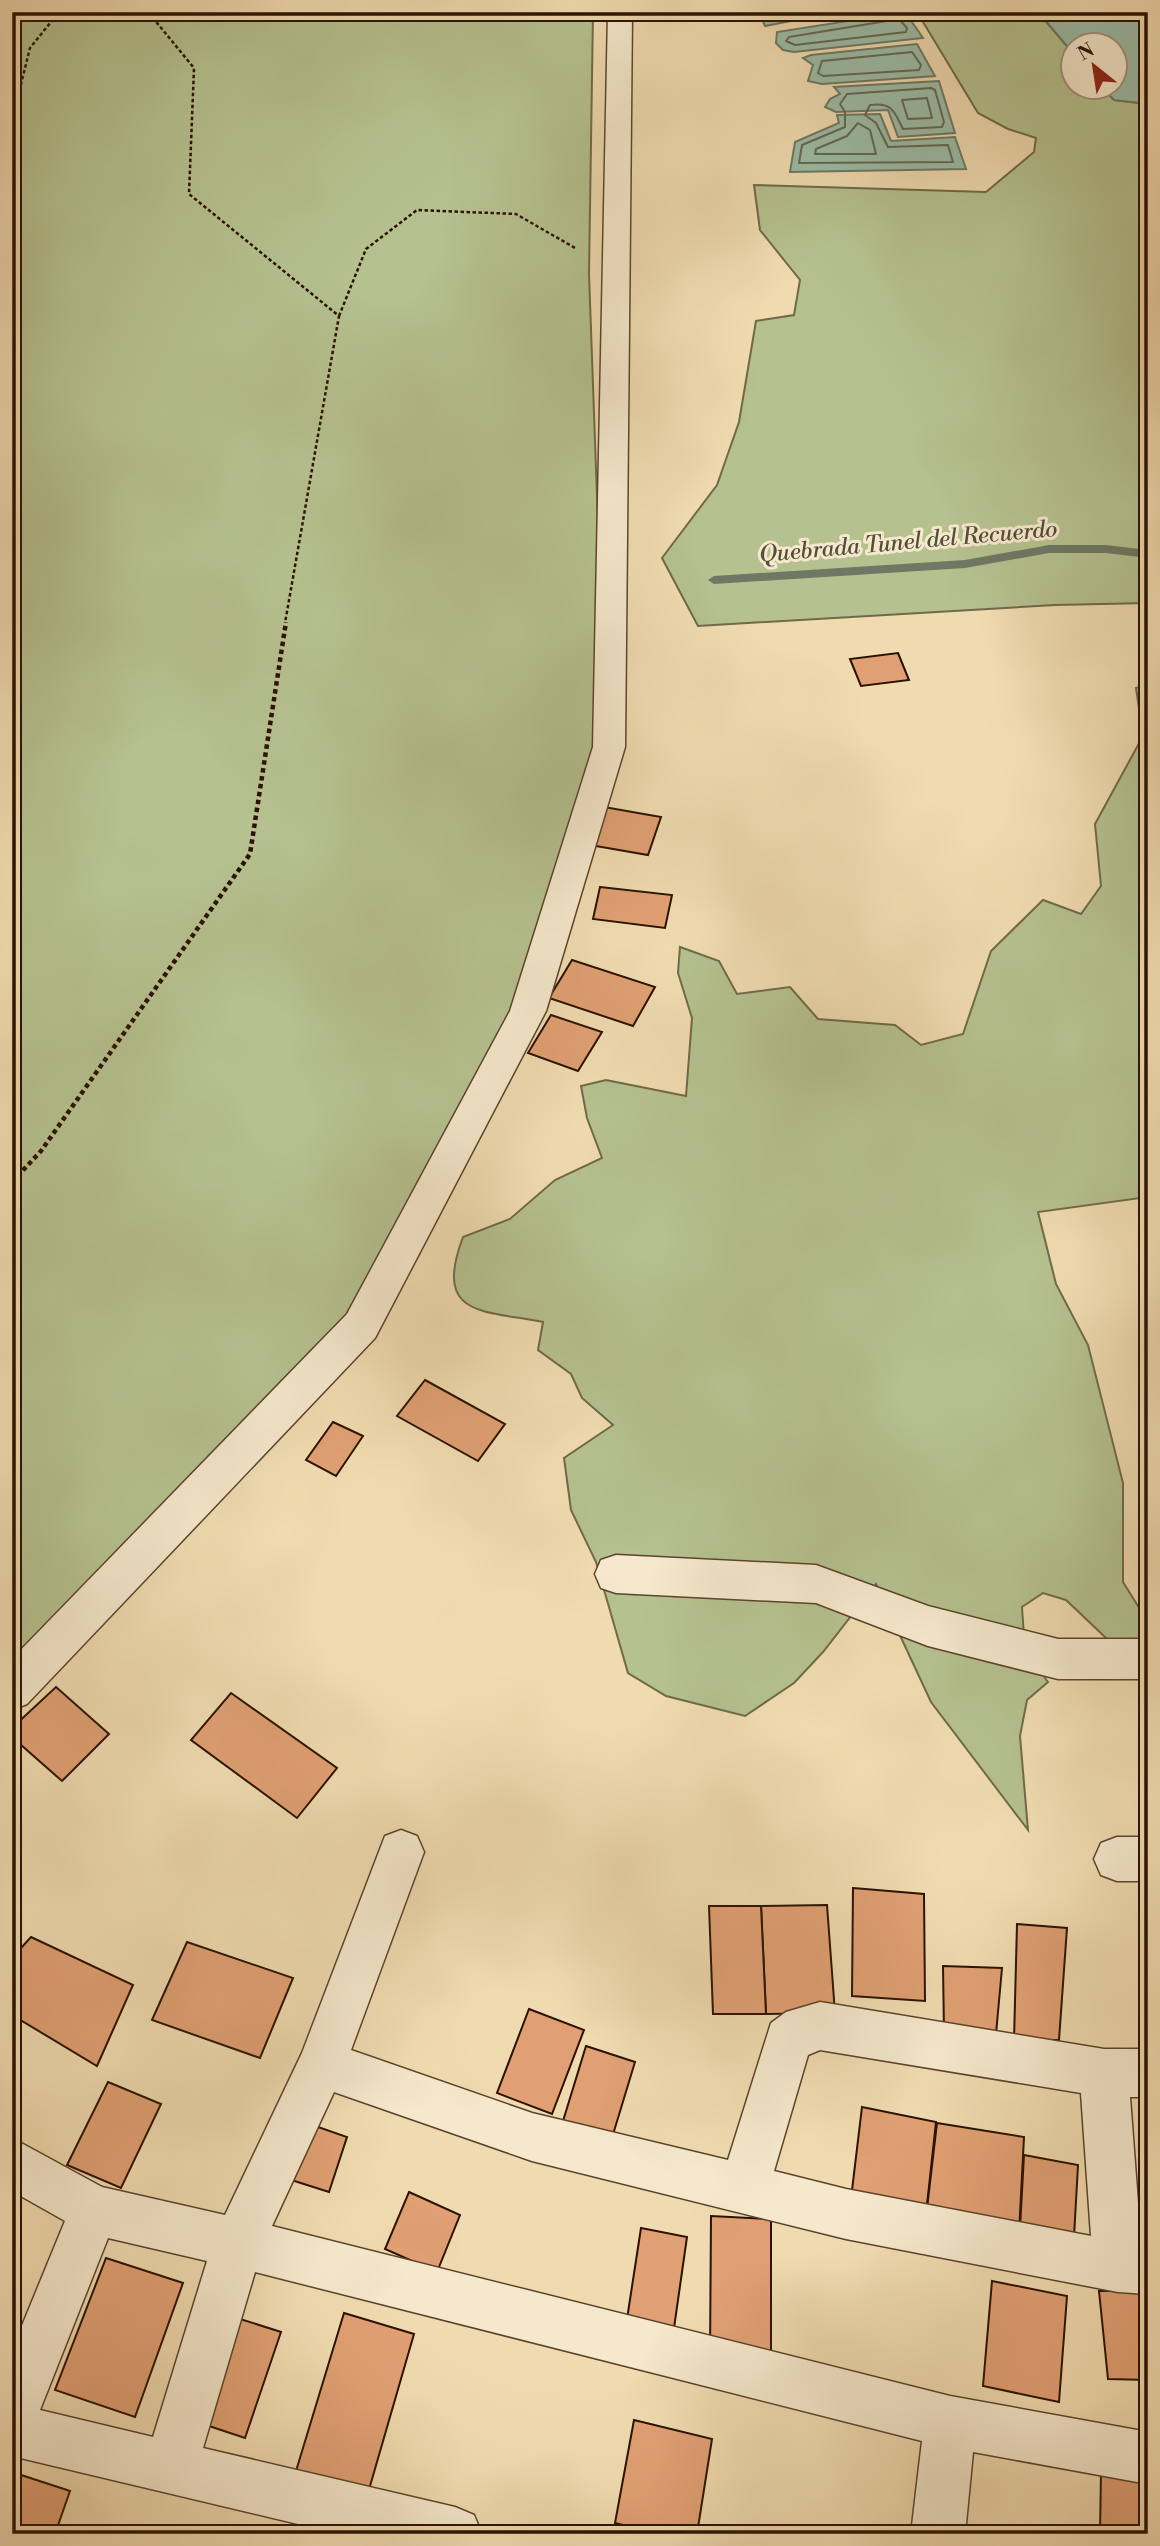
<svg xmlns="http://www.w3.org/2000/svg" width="1160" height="2546" font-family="'Libre Bodoni',serif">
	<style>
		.green { fill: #b5c18f; stroke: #706a48; stroke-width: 2 }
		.water { fill: #9bbca6; stroke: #6e7864; stroke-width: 2 }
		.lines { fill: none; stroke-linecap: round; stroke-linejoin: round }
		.shore { stroke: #636753; stroke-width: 2 }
		.stream { fill: #6e7864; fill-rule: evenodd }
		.building { fill: #e0a073; stroke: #2b1200; stroke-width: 2 }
		.minor-casing { stroke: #5c442c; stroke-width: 3 }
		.path-far1 { stroke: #2b1200; stroke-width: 2.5; stroke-dasharray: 3.5 2.5; stroke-linecap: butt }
		.path { stroke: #2b1200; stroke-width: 4.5; stroke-dasharray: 4.5 3.5; stroke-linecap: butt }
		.minor { fill: #f5e8cc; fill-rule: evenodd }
		.labels { text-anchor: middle; stroke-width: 6; stroke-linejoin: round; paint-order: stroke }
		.far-water-label { font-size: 23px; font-style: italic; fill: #524e3a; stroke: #f5e8cc }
	</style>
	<rect width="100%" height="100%" fill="#f0dbb0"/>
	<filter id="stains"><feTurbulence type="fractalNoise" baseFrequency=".00286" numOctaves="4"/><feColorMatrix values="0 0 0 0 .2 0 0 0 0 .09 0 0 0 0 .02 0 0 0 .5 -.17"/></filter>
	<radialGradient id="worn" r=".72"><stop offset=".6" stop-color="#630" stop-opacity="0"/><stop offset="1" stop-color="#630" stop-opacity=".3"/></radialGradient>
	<g class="green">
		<path d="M12 12H593L589 274 606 747 524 1011 358 1326 12 1682Z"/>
		<path d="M917 12H1038L1072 52V88H1103L1114 100 1148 104V603L1055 605 698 626 662 558 717 485 739 422 756 321 794 315 800 280 760 230 754 185 986 192 1034 152 1036 138 1008 129 978 113Z"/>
		<path d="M1148 685V1197L1038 1212 1056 1284 1088 1345 1123 1483V1582L1148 1622V1631L1126 1657 1066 1600 1043 1593 1022 1607 1025 1651 1048 1682 1027 1700 1020 1736 1028 1830 931 1702 876 1584 823 1652 794 1683 745 1716 666 1696 628 1673 596 1562 571 1510 564 1458 613 1425 582 1398 571 1374 538 1350 543 1322C482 1310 433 1317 463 1237L510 1219 555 1180 602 1158 587 1118 581 1086 606 1080 686 1096 692 1018 678 973 680 947 719 961 737 994 790 987 818 1019 895 1025 921 1045 963 1034 991 951 1043 900 1081 914 1101 886 1095 824 1143 736 1136 688Z"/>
	</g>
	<g class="water">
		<path d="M759 12H837L765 26Z"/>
		<path d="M905 12 923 38 794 52 783 50 776 43 777 32Z"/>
		<path d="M1038 12H1148V104L1114 100 1103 88H1114V46H1072V52Z"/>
		<path d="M917 44 935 76 822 84 808 81 813 65 803 58 811 55Z"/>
		<path d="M939 81 955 133 898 137 888 110 836 112 825 107 830 99 840 94 834 87Z"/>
		<path d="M880 114 891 141 955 137 966 169 790 172 795 142 839 123 837 115Z"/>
	</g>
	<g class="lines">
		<g class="shore">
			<path d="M899 19 907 28 906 32 795 45 786 41 789 37Z"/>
			<path d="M912 52 921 65 919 70 823 76 818 73 822 61Z"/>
			<path d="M931 88 935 90 944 122 942 127 903 129C894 111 892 102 870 105L865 115 876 123 888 147 948 145 953 162 799 163 802 145 845 127V112L840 104 847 94Z"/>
			<path d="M927 98 932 118 908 119 902 100Z"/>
			<path d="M858 123 870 130 876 154H815L816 149 847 136Z"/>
		</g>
		<path class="stream" d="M1049 545H1106L1148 550V558L1106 553H1049L965 568 714 584 708 580 714 576 965 560Z"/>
	</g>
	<g class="building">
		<path d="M898 653 909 680 861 686 850 659Z"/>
		<path d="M604 807 661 817 648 855 590 845Z"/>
		<path d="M600 887 672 895 665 928 593 919Z"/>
		<path d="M572 960 655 987 633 1026 549 998Z"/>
		<path d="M551 1015 602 1032 578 1071 528 1053Z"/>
		<path d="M425 1380 505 1424 478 1461 397 1416Z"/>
		<path d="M333 1422 363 1436 336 1476 306 1460Z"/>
		<path d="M56 1687 109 1734 62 1781 12 1737V1728Z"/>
		<path d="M231 1693 337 1768 297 1818 191 1740Z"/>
		<path d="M853 1888 924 1894 925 2001 852 1996Z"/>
		<path d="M827 1905 835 2013 766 2014 761 1906Z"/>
		<path d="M709 1906H761L766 2014H713Z"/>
		<path d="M1017 1924 1067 1928 1059 2040H1014Z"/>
		<path d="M31 1937 133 1985 97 2066 12 2015V1958Z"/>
		<path d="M187 1942 293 1978 260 2058 152 2020Z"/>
		<path d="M943 1966 1002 1968 996 2034 944 2033Z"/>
		<path d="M529 2009 584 2030 552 2114 497 2093Z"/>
		<path d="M586 2046 635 2062 608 2151 559 2134Z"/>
		<path d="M108 2082 161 2104 121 2188 67 2165Z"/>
		<path d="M862 2107 936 2122 925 2223 850 2207Z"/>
		<path d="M301 2121 347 2137 329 2192 282 2177Z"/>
		<path d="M937 2123 1024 2137 1019 2233 926 2217Z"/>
		<path d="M1024 2155 1078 2165 1074 2237 1020 2228Z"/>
		<path d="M409 2192 460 2215 437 2272 385 2249Z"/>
		<path d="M711 2216 771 2219V2360L710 2356Z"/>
		<path d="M641 2228 687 2237 674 2328 627 2319Z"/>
		<path d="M106 2258 183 2283 135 2417 55 2390Z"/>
		<path d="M992 2281 1067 2296 1059 2402 983 2386Z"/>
		<path d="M1099 2291H1148V2380L1108 2379Z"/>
		<path d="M344 2313 414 2334 368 2493 296 2471Z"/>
		<path d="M237 2318 281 2332 245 2438 200 2423Z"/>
		<path d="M634 2420 712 2439 697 2534H659L615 2523Z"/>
		<path d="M12 2472 70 2491 55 2534H12Z"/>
		<path d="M1101 2472 1148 2480V2534H1100Z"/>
	</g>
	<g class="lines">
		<defs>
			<g id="minor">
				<path d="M608 12H632L625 747 546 1011 375 1338 27 1704 12 1710V1659L347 1314 510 1011 593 747Z"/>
				<path d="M616 1555 816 1565 928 1606 1058 1639H1148V1679H1058L928 1646 816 1603 616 1593 601 1588 595 1574 601 1560Z"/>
				<path d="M401 1830 417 1836 424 1852 351 2050 532 2113 728 2160 771 2023 786 2012 820 2002 1104 2049H1148V2097H1130L1141 2243 1148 2244V2294L1118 2292 846 2239 532 2161 334 2092 272 2226 950 2396 1148 2432V2484L973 2452 965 2534H911L922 2441 255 2272 203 2448 455 2507 474 2515 482 2534H340L12 2456V2350L65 2221 12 2191V2138L102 2187 225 2215 302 2053 385 1836ZM820 2050 1081 2093 1091 2236 846 2189 774 2171 808 2055ZM108 2238 207 2261 153 2437 40 2410Z"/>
				<path d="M1117 1837H1148V1881H1117L1101 1875 1094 1859 1101 1843Z"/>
			</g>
		</defs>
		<use href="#minor" class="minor-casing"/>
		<g class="path-far1">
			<path d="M123 12 153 18 194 68 189 194 339 316 285 623"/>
			<path d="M12 120 30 48 59 12"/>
			<path d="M339 316 366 249 417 210 516 214 575 248"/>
		</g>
		<path class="path" d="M12 1182 41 1151 250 854 286 622"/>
		<use href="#minor" class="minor"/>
	</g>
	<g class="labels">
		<g class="far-water-label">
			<text transform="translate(908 541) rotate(-5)" y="8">Quebrada Tunel del Recuerdo</text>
		</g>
	</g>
	<rect width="1160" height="2546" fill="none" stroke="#f0dbb0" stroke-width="42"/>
	<rect x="14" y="14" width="1132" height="2518" fill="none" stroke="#2b1200" stroke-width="3.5"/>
	<rect x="21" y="21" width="1118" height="2504" fill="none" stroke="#2b1200" stroke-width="2"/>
	<g transform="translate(1094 66) rotate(330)"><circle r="33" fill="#f5e8cc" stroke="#a4927a" stroke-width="2"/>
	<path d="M0-5L12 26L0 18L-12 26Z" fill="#8f2418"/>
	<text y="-10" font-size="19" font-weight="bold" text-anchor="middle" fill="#2b1200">N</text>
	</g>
	<rect width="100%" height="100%" filter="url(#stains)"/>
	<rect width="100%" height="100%" fill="url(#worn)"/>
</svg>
